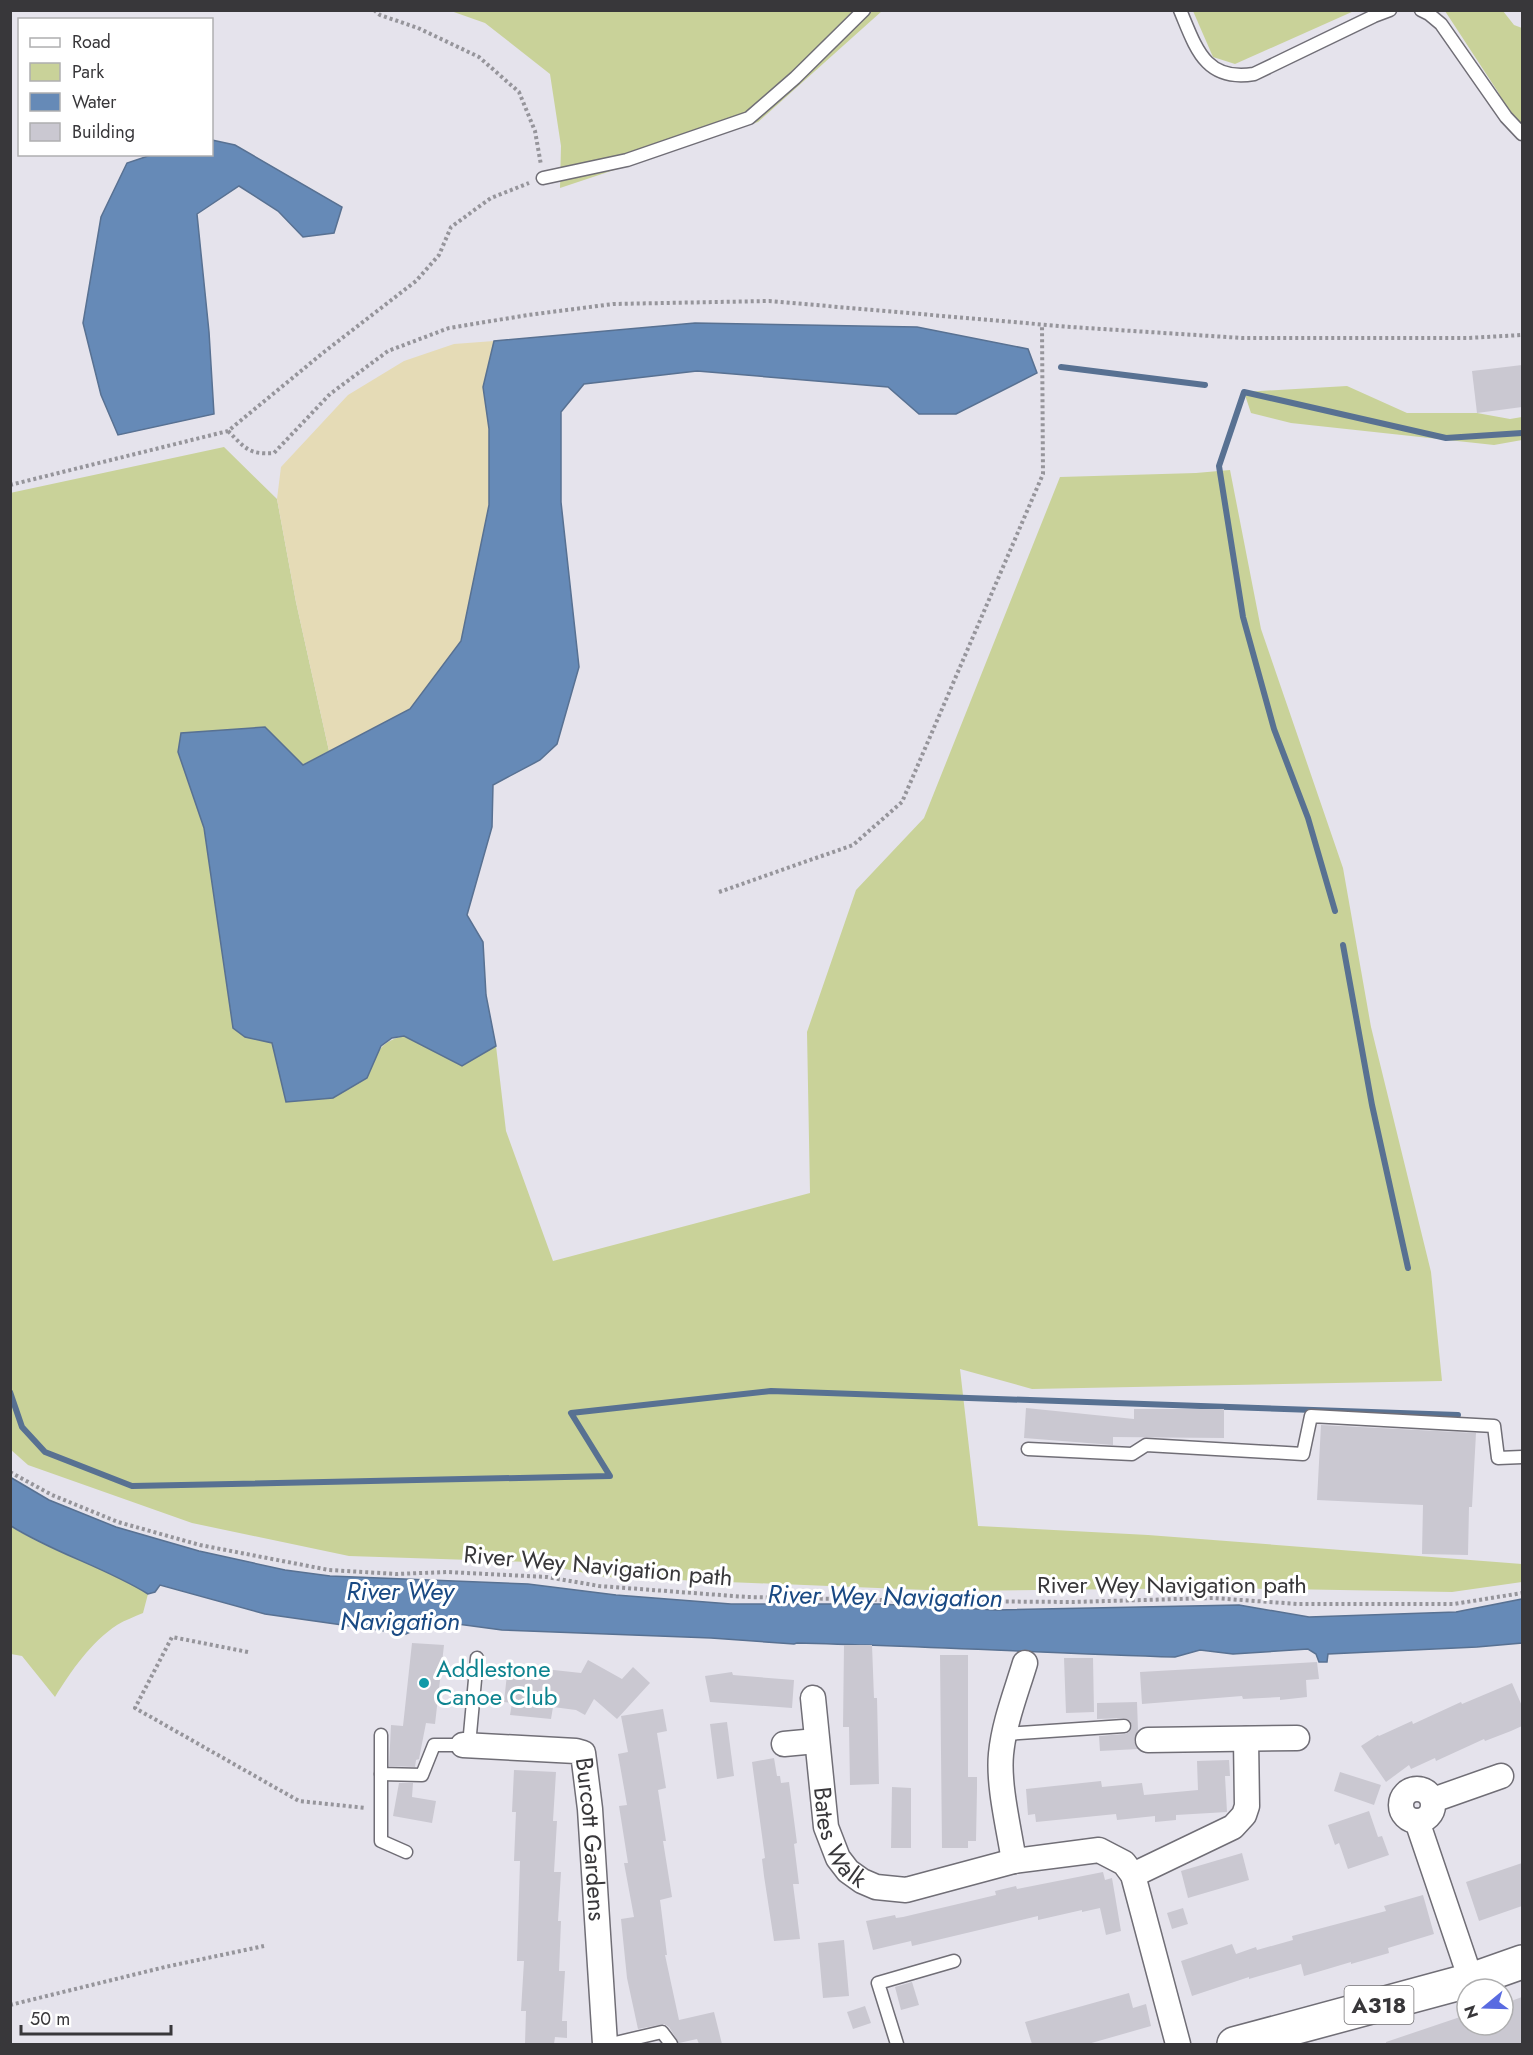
<svg xmlns="http://www.w3.org/2000/svg" width="1533" height="2055" font-family="Jost,sans-serif">
	<style>
		.green { fill: #c9d299 }
		.sand { fill: #e5dbb6 }
		.water { fill: #668ab7; stroke: #587192; stroke-width: 1.5 }
		.lines { fill: none; stroke-linecap: round; stroke-linejoin: round }
		.stream { stroke: #587192; stroke-width: 6 }
		.building { fill: #cac8d1 }
		.service-casing { stroke: #706e76; stroke-width: 15 }
		.minor-casing { stroke: #706e76; stroke-width: 27 }
		.primary-casing { stroke: #706e76; stroke-width: 36 }
		.path { stroke: #96959b; stroke-width: 4; stroke-dasharray: 3 3; stroke-linecap: butt }
		.service { stroke: #fff; stroke-width: 12 }
		.minor { stroke: #fff; stroke-width: 24 }
		.primary { stroke: #fff; stroke-width: 33 }
		.culture-dot { fill: #0f9aa8; stroke: #fff; stroke-width: 2 }
		.labels { text-anchor: middle; stroke-width: 6; stroke-linejoin: round; paint-order: stroke }
		.shield { fill: #fff; stroke: #747375; stroke-width: 1.5 }
		.shield-label { font-size: 22px; font-weight: bold; fill: #38373a }
		.street-label { font-size: 24px; fill: #38373a; stroke: #fff }
		.culture-label { font-size: 24px; fill: #0d838f; stroke: #fff; text-anchor: start }
		.water-label { font-size: 26px; font-style: italic; fill: #194983; stroke: #fff }
	</style>
	<rect width="100%" height="100%" fill="#e5e3ec"/>
	<g class="green">
		<path d="M451 11H882L758 122 560 188 561 146 550 74 485 23Z"/>
		<path d="M1193 11H1354L1235 64 1213 57Z"/>
		<path d="M1445 11H1503L1514 25 1522 28V130L1516 128 1498 92Z"/>
		<path d="M1347 386 1407 413H1477L1510 419 1522 417V440L1494 445 1291 423 1251 413 1244 392Z"/>
		<path d="M224 447 277 499 296 602 329 751 302 765 178 752 204 828 233 1028 245 1037 272 1042 287 1102 367 1078C377 1055 377 1042 404 1036L462 1066 496 1046 506 1131 553 1261 810 1193 807 1032 856 890 924 818 1060 477 1196 473 1230 470 1261 629 1343 868 1371 1027 1431 1272 1442 1381 1032 1389 960 1369 978 1526 1148 1535 1522 1564V1582L1452 1592 1221 1588 951 1591 605 1577 530 1562 349 1556 192 1523 28 1465 10 1449V493Z"/>
		<path d="M10 1526C54 1553 104 1567 148 1594L143 1613C134 1617 125 1620 117 1625 91 1642 71 1671 55 1697L22 1656 11 1654Z"/>
	</g>
	<path class="sand" d="M494 341 483 387 489 429V505L461 641 410 709 329 751 296 602 277 499 281 467 348 395 404 361 454 344Z"/>
	<g class="water">
		<path d="M212 140 235 145 342 207 334 233 303 237 278 211 239 186 197 214 209 332 214 414 118 435 101 395 83 323 101 217 127 163 151 155 212 154Z"/>
		<path d="M695 323 917 327 1028 349 1037 373 956 414H919L888 387 697 371 584 384 561 412V502L579 667 557 744 540 760 493 785 492 827 467 915 483 942 486 995 496 1046 462 1066 404 1036 392 1038 381 1046 367 1078 333 1098 286 1102 272 1043 245 1037 233 1028 204 828 178 752 181 733 265 727 303 765 410 709 461 641 489 505V429L483 387 494 341Z"/>
		<path d="M10 1477 49 1500 116 1527 199 1551 285 1570 330 1576 528 1584 616 1595 731 1604H879L997 1610 1239 1605 1309 1617 1456 1612 1522 1599V1643L1477 1647 1328 1654 1327 1662H1319L1316 1654 1308 1649 1233 1654 1200 1650 1175 1657C1049 1653 923 1646 797 1643L794 1644 711 1638 502 1630 435 1621 406 1634 265 1614 160 1585 155 1592 148 1594C104 1567 54 1553 11 1526Z"/>
	</g>
	<g class="lines">
		<g class="stream">
			<path d="M1061 367 1205 385"/>
			<path d="M1335 911 1308 818 1274 729 1243 617 1219 466 1244 392 1446 438 1522 433"/>
			<path d="M1343 945 1372 1105 1408 1268"/>
			<path d="M10 1392 22 1427 45 1452 132 1486 610 1476 571 1413 771 1391 1458 1415"/>
		</g>
	</g>
	<g class="building">
		<path d="M1522 365V407L1477 413 1472 371Z"/>
		<path d="M1026 1408 1134 1419V1409H1224V1438L1113 1437V1445L1024 1438Z"/>
		<path d="M1321 1425 1476 1433 1472 1507H1469L1468 1555 1422 1554 1423 1505 1317 1500Z"/>
		<path d="M412 1643 444 1645 435 1724 426 1723 419 1759 416 1760 415 1767 389 1766 391 1725 403 1726Z"/>
		<path d="M844 1645H872L874 1698H877L879 1784 850 1785 849 1727H843Z"/>
		<path d="M940 1655H968V1777H977V1788L976 1841H968V1848H942Z"/>
		<path d="M1064 1658H1093L1094 1712 1066 1713Z"/>
		<path d="M588 1660 622 1679 633 1667 650 1683 617 1719 594 1699 585 1715 576 1710 553 1707 551 1719 510 1715 512 1703 504 1702 508 1665 581 1673Z"/>
		<path d="M1317 1662 1319 1679 1306 1680 1307 1697 1280 1700V1697L1243 1699 1242 1696 1142 1704 1140 1672Z"/>
		<path d="M732 1672 733 1675 794 1680 792 1708 710 1702 705 1676Z"/>
		<path d="M1512 1683 1522 1706V1726L1511 1731 1485 1741 1484 1739 1436 1761 1435 1758 1411 1769 1409 1765 1386 1782 1361 1746 1378 1735 1379 1736 1412 1721 1413 1724 1461 1702 1462 1704Z"/>
		<path d="M1137 1702 1138 1730 1134 1741 1138 1749 1100 1751 1099 1736 1125 1734 1129 1732 1132 1726 1130 1721 1124 1718 1097 1719V1703Z"/>
		<path d="M663 1709 667 1731 657 1733 666 1788 658 1790 666 1841H663L672 1897 660 1900 667 1955H665L679 2020 714 2012 722 2044H699L697 2039 679 2043 669 2027 664 2024 638 2029 627 1978 621 1919 634 1917 624 1863H628L619 1806 627 1805 618 1754 628 1752 621 1716Z"/>
		<path d="M727 1722 734 1776 717 1779 710 1724Z"/>
		<path d="M774 1758 777 1776H780L781 1783 789 1782 797 1843 794 1844 799 1884H793L800 1939 774 1941 764 1876 762 1859 765 1858 752 1762Z"/>
		<path d="M1229 1760 1230 1776H1225L1227 1812 1176 1815V1820L1155 1822V1816L1117 1820 1116 1814 1036 1822 1035 1814 1028 1815 1026 1789 1101 1781 1102 1787 1142 1783 1144 1795 1198 1790 1197 1761Z"/>
		<path d="M514 1770 556 1772 553 1821H557L554 1872H561L558 1921H561L559 1971H565L562 2021H567V2038L555 2037 554 2044H525L526 2011H521L524 1961H517L520 1861H514L516 1812H512Z"/>
		<path d="M1340 1772 1381 1785 1374 1805 1334 1791Z"/>
		<path d="M399 1783H413L412 1797 436 1801 432 1823 393 1816Z"/>
		<path d="M892 1787 911 1788V1848H891Z"/>
		<path d="M1369 1811 1378 1837 1382 1836 1389 1855 1348 1869 1339 1843 1335 1845 1328 1825Z"/>
		<path d="M1242 1853 1249 1880 1188 1898 1181 1871Z"/>
		<path d="M1522 1863V1906L1479 1921 1466 1882Z"/>
		<path d="M1103 1872 1105 1880 1112 1878 1121 1931 1106 1935 1100 1908 1082 1912V1910L1038 1920V1916L912 1946 911 1941 873 1950 866 1921 895 1915 896 1918 903 1917 996 1895 995 1891 1016 1886 1017 1889Z"/>
		<path d="M1423 1895 1434 1934 1388 1948 1389 1953 1351 1964V1962L1304 1976 1301 1964 1249 1979V1977L1192 1996 1181 1961 1232 1944 1236 1954 1256 1947 1257 1950 1293 1940 1292 1936 1386 1911 1384 1906Z"/>
		<path d="M1183 1908 1188 1924 1172 1929 1167 1913Z"/>
		<path d="M844 1940 849 1996 823 1998 818 1943Z"/>
		<path d="M912 1982 919 2005 901 2010 895 1987Z"/>
		<path d="M1129 1993 1133 2008 1146 2004 1151 2026 1088 2044H1032L1025 2022Z"/>
		<path d="M1522 1997V2044H1386V2042L1466 2015 1467 2025H1503V2004Z"/>
		<path d="M865 2006 871 2023 853 2029 847 2012Z"/>
	</g>
	<g class="lines">
		<defs>
			<g id="service">
				<path d="M1180 10C1196 48 1205 82 1254 74L1374 16 1390 10"/>
				<path d="M1421 10 1429 14 1441 24 1506 117 1522 134"/>
				<path d="M543 178 627 160 749 118 795 78 864 10"/>
				<path d="M1028 1449 1132 1454 1146 1445 1303 1454 1311 1416 1494 1426 1498 1458 1522 1457"/>
				<path d="M1005 1734 1124 1726"/>
				<path d="M381 1735V1774L422 1775 434 1745H463"/>
				<path d="M469 1745 477 1658"/>
				<path d="M381 1774V1841L406 1852"/>
				<path d="M611 2044 662 2032 671 2044"/>
				<path d="M897 2044 878 1983 954 1961"/>
			</g>
			<g id="minor">
				<path id="s1" d="M813 1698 826 1827 838 1858 848 1871 862 1881 876 1887 906 1890 1014 1861 1099 1850 1124 1863 1133 1875 1178 2044"/>
				<path d="M1148 1740 1297 1738"/>
				<path d="M784 1744 816 1741"/>
				<path id="s2" d="M463 1745 576 1751 583 1753 590 1809 605 2044"/>
				<circle cx="1417" cy="1805" r="16"/>
				<path d="M1433 1800 1501 1776"/>
				<path d="M1417 1821 1471 1980"/>
				<path d="M1014 1861C1009 1829 998 1785 1001 1754 1004 1723 1016 1693 1025 1663"/>
				<path d="M1133 1875 1233 1827 1244 1815 1247 1806 1246 1739"/>
			</g>
			<path id="primary" d="M1234 2044 1471 1980 1522 1962"/>
		</defs>
		<use href="#service" class="service-casing"/>
		<use href="#minor" class="minor-casing"/>
		<use href="#primary" class="primary-casing"/>
		<g class="path">
			<path d="M374 10 380 15 418 28 479 57 519 92 535 131 541 165"/>
			<path d="M228 431C245 448 249 455 274 453L330 394 388 351 449 328 528 315 613 304 769 301 1071 327 1242 338H1467L1522 335"/>
			<path d="M10 485 228 431 324 352 416 281 439 255 451 227 491 198 529 183"/>
			<path d="M719 892 853 845 902 802 1043 474 1042 325"/>
			<path d="M10 1472 52 1495 118 1522 200 1545 329 1570 397 1574 447 1572 547 1577 599 1586 747 1597 929 1601 1073 1602 1213 1598 1298 1604H1454L1522 1593"/>
			<path d="M248 1652 172 1637 135 1708 299 1801 366 1808"/>
			<path d="M10 2005 165 1967 264 1946"/>
		</g>
		<use href="#service" class="service"/>
		<use href="#minor" class="minor"/>
		<use href="#primary" class="primary"/>
	</g>
	<circle class="culture-dot" cx="424" cy="1683" r="6"/>
	<g class="labels">
		<rect class="shield" x="1344.5" y="1986" width="69" height="38" rx="4.5"/>
		<g class="shield-label">
			<text x="1379" y="2013">A318</text>
		</g>
		<g class="street-label">
			<text transform="translate(598 1566) rotate(5)" y="8">River Wey Navigation path</text>
			<text x="1172" y="1593">River Wey Navigation path</text>
			<text dy="8" stroke="none"><textPath href="#s1" startOffset="144">Bates Walk</textPath></text>
			<text dy="8" stroke="none"><textPath href="#s2" startOffset="207">Burcott Gardens</textPath></text>
		</g>
		<g class="culture-label">
			<text x="436" y="1677">Addlestone<tspan x="436" dy="28">Canoe Club</tspan></text>
		</g>
		<g class="water-label">
			<text x="400" y="1600">River Wey<tspan x="400" dy="30">Navigation</tspan></text>
			<text transform="translate(885 1596) rotate(1)" y="9">River Wey Navigation</text>
		</g>
	</g>
	<rect width="1533" height="2055" fill="none" stroke="#38373a" stroke-width="24"/>
	<rect x="18" y="18" width="195" height="138" fill="#ffffff" stroke="#afafb0" stroke-width="1.5"/>
	<rect x="30" y="38" width="30" height="9" fill="#ffffff" stroke="#afafb0" stroke-width="1.5"/>
	<text x="72" y="48" font-size="18" fill="#38373a">Road</text>
	<rect x="30" y="63" width="30" height="18" fill="#c9d299" stroke="#afafb0" stroke-width="1.5"/>
	<text x="72" y="78" font-size="18" fill="#38373a">Park</text>
	<rect x="30" y="93" width="30" height="18" fill="#668ab7" stroke="#afafb0" stroke-width="1.5"/>
	<text x="72" y="108" font-size="18" fill="#38373a">Water</text>
	<rect x="30" y="123" width="30" height="18" fill="#cac8d1" stroke="#afafb0" stroke-width="1.5"/>
	<text x="72" y="138" font-size="18" fill="#38373a">Building</text>
	<g transform="translate(1485 2007) rotate(251)"><circle r="28" fill="#ffffff" stroke="#afafb0" stroke-width="1.5"/>
	<path d="M0-4.5L10 22L0 15L-10 22Z" fill="#596be1"/>
	<text y="-9" font-size="16" font-weight="bold" text-anchor="middle" fill="#38373a">N</text>
	</g>
	<path d="M21 2025v9h150v-9" fill="none" stroke="#38373a" stroke-width="3"/>
	<text x="30" y="2025" font-size="18" fill="#38373a" stroke="#ffffff" stroke-width="4.5" paint-order="stroke">50 m</text>
</svg>
